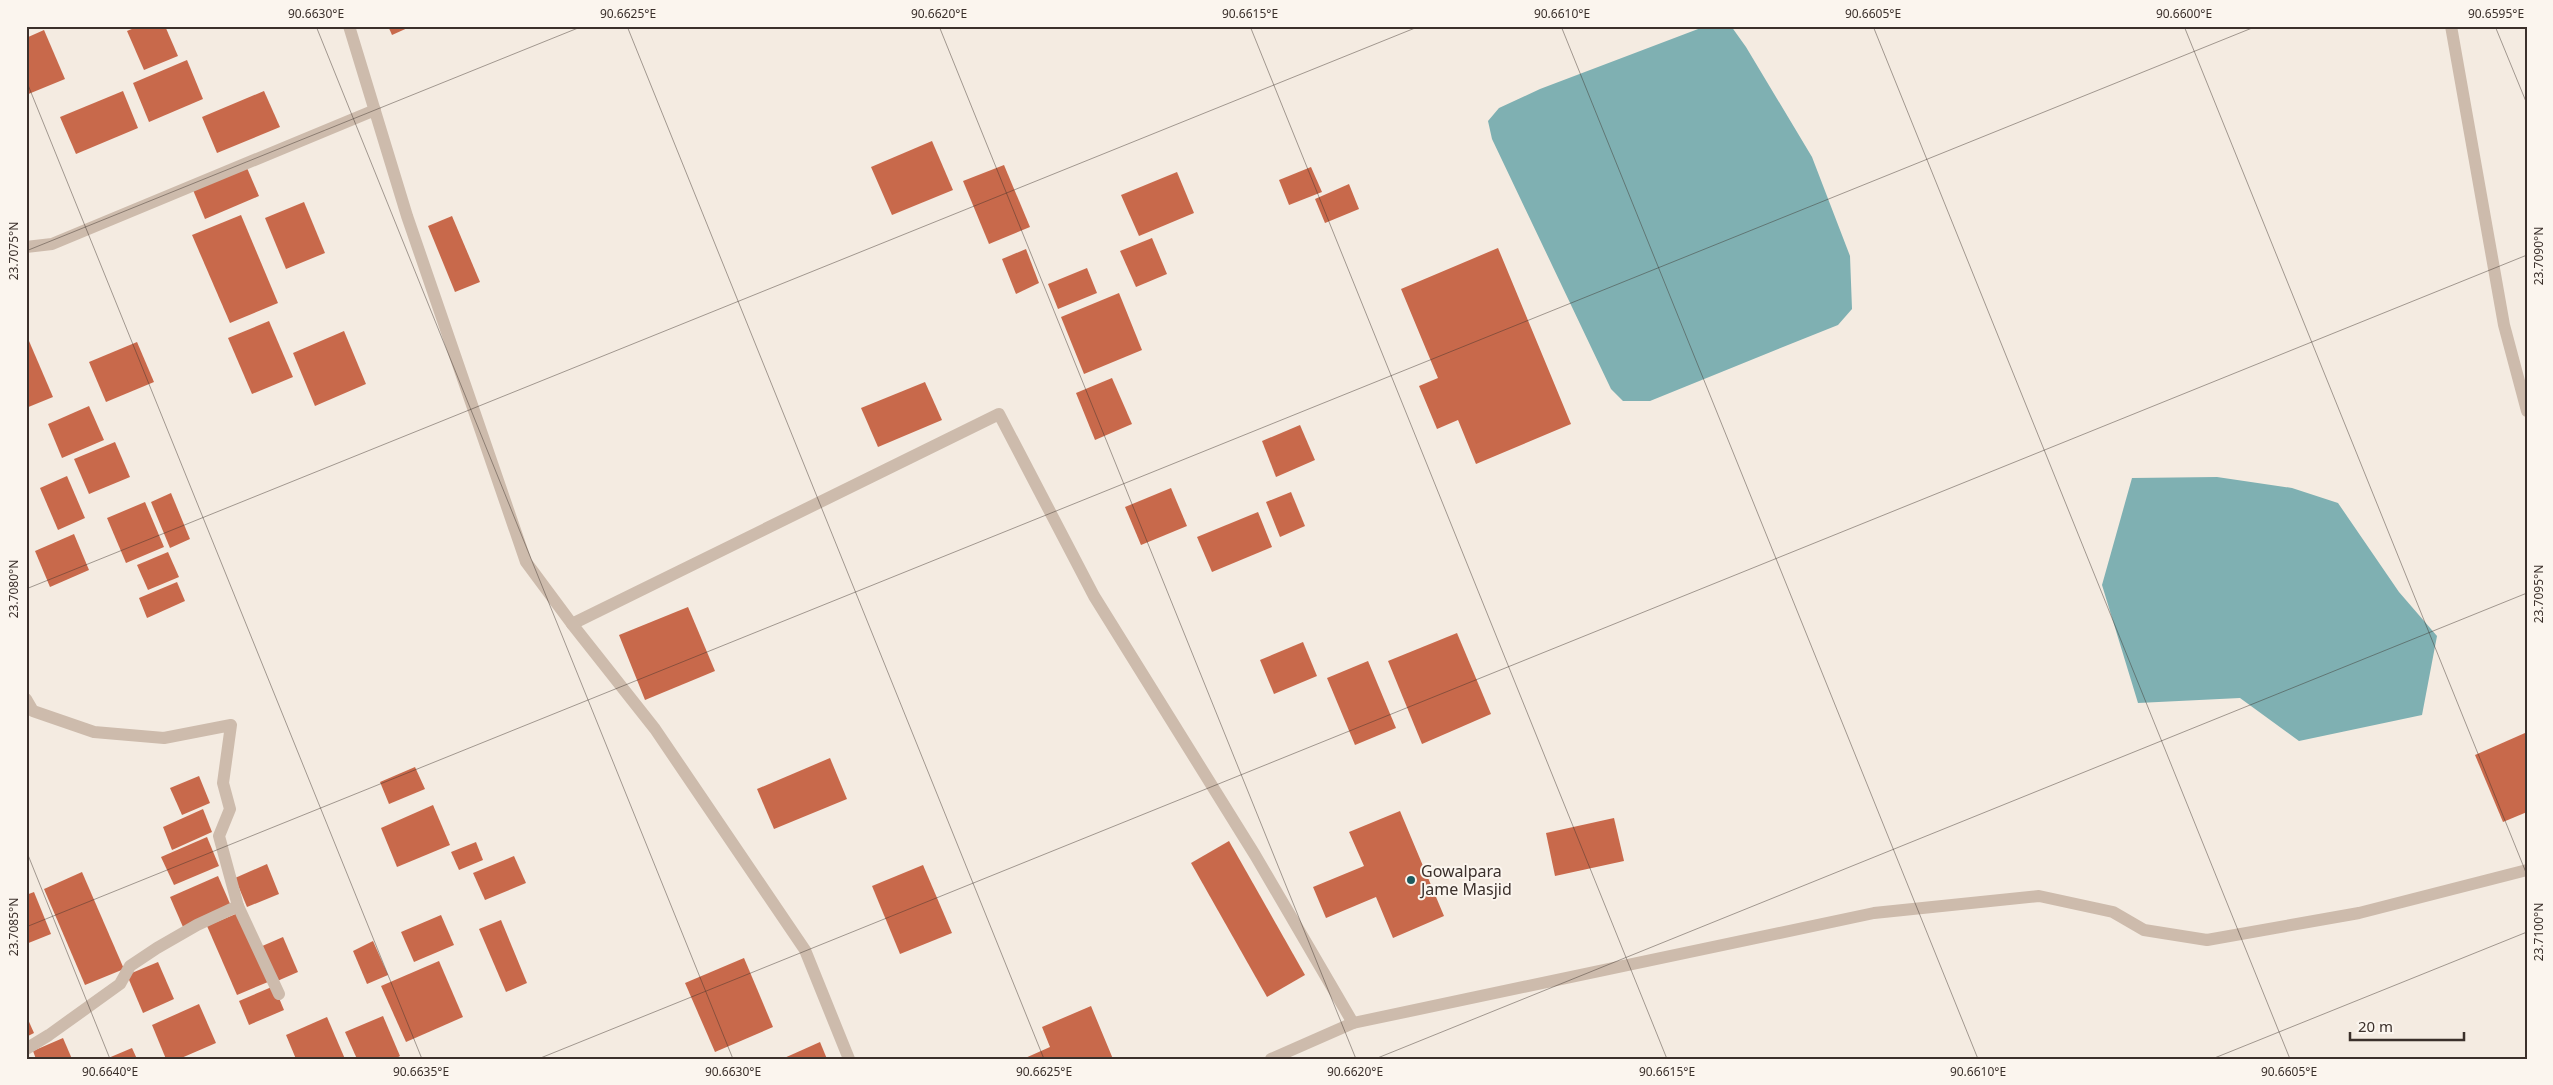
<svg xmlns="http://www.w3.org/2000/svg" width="2553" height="1085" font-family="'Noto Sans',sans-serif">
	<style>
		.water { fill: #7fb0b2 }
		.building { fill: #c8694b }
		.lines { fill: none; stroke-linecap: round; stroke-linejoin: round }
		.minor { stroke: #cdbbac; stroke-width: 12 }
		.ticks { fill: none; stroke: #3b302b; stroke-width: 1; stroke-opacity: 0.45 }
		.poi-dot { fill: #1f5a5e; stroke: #fbf5ee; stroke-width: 2 }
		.labels { text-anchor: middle; stroke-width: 4; stroke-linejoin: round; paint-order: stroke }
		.poi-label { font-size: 16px; fill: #3b302b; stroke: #fbf5ee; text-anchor: start }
		.neatline { fill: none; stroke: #3b302b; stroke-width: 2 }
		.ticks-label { font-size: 12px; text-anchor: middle; fill: #3b302b }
	</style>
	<rect width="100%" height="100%" fill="#f4ebe1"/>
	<g class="water">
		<path d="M1706 26H1731L1746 47 1812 157 1850 256 1852 309 1838 325 1783 347 1650 401H1623L1611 389 1492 139 1488 121 1499 108 1540 89Z"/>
		<path d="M2217 477 2292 488 2338 503 2399 592 2437 636 2422 715 2299 741 2240 698 2138 703 2102 585 2132 478Z"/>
	</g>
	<g class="building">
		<path d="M139 26H165L178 56 144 70 127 31Z"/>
		<path d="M388 26H412L392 35Z"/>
		<path d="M44 30 65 79 26 95V38Z"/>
		<path d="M187 60 203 99 149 122 133 83Z"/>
		<path d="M123 91 138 128 76 154 60 117Z"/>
		<path d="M264 91 280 127 217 153 202 117Z"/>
		<path d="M932 141 953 190 892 215 871 167Z"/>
		<path d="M1004 165 1030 227 989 244 963 181Z"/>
		<path d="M1311 167 1322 192 1289 205 1279 180Z"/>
		<path d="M247 168 259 196 205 219 193 190Z"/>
		<path d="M1177 172 1194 213 1139 236 1121 195Z"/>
		<path d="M1349 184 1359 209 1325 223 1315 199Z"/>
		<path d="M304 202 325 253 286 269 265 218Z"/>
		<path d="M241 215 278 303 230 323 192 235Z"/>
		<path d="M452 216 480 282 455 292 428 226Z"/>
		<path d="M1152 238 1167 274 1136 287 1120 251Z"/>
		<path d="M1498 248 1571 424 1476 464 1458 420 1437 429 1419 386 1438 378 1401 289Z"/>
		<path d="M1026 249 1039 283 1016 294 1002 259Z"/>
		<path d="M1087 268 1097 293 1058 309 1048 284Z"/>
		<path d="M1119 293 1142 350 1084 374 1061 317Z"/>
		<path d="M269 321 293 377 252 394 228 338Z"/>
		<path d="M344 331 366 384 315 406 293 353Z"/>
		<path d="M26 334 53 397 26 408Z"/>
		<path d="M137 342 154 382 106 402 89 362Z"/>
		<path d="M1112 378 1132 424 1095 440 1076 393Z"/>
		<path d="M925 382 942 420 878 447 861 408Z"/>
		<path d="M89 406 104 440 62 458 48 424Z"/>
		<path d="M1300 425 1315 460 1276 477 1262 441Z"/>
		<path d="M115 442 130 477 89 494 74 459Z"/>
		<path d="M67 476 85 518 58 530 40 488Z"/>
		<path d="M1171 488 1187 526 1141 545 1125 507Z"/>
		<path d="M1291 492 1305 526 1280 537 1266 502Z"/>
		<path d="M171 493 190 539 170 548 151 502Z"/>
		<path d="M145 502 164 547 126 563 107 518Z"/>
		<path d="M1258 512 1272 547 1212 572 1197 537Z"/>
		<path d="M74 534 89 570 50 587 35 551Z"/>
		<path d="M168 552 179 577 148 590 137 565Z"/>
		<path d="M177 582 185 601 147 618 139 598Z"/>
		<path d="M688 607 715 671 645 700 619 635Z"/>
		<path d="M1457 633 1491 714 1422 744 1388 661Z"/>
		<path d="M1303 642 1317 676 1274 694 1260 660Z"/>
		<path d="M1368 661 1396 728 1355 745 1327 678Z"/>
		<path d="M2525 733 2527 812 2503 822 2475 755Z"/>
		<path d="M830 758 847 799 774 829 757 789Z"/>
		<path d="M415 767 425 789 389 804 380 782Z"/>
		<path d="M199 776 210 803 182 815 170 788Z"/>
		<path d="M433 805 450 845 397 867 381 828Z"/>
		<path d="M203 809 212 832 172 850 163 827Z"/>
		<path d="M1400 811 1444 916 1393 938 1376 897 1326 918 1313 887 1364 866 1349 832Z"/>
		<path d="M1614 818 1624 861 1555 876 1546 833Z"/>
		<path d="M207 837 219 866 174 885 161 857Z"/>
		<path d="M1229 841 1305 975 1267 997 1191 863Z"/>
		<path d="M476 842 483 860 459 870 451 852Z"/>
		<path d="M514 856 526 883 485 900 473 873Z"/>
		<path d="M267 864 279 894 247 907 235 878Z"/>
		<path d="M923 865 952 933 900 954 872 886Z"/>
		<path d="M82 872 124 969 85 985 44 889Z"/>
		<path d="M218 876 231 906 183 927 170 897Z"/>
		<path d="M34 892 51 934 26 944V895Z"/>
		<path d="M238 913 268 982 237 995 207 926Z"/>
		<path d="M441 915 454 945 414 962 401 932Z"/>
		<path d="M501 920 527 983 506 992 479 929Z"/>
		<path d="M283 937 298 972 275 982 260 947Z"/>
		<path d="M373 941 388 975 367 984 353 951Z"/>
		<path d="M744 958 773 1027 715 1052 685 983Z"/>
		<path d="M439 961 463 1017 406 1042 381 986Z"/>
		<path d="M158 962 174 999 143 1013 127 975Z"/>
		<path d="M274 986 284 1010 249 1025 239 1001Z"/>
		<path d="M199 1004 216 1043 179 1059H166L152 1025Z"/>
		<path d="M1091 1006 1113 1059H1023L1050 1047 1042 1027Z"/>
		<path d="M26 1015 34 1033 26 1037Z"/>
		<path d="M383 1016 400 1056 395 1059H357L345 1032Z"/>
		<path d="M327 1017 345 1059H296L286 1035Z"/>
		<path d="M63 1038 72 1059H36L33 1051Z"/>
		<path d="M820 1042 827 1059H782Z"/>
		<path d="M132 1048 137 1059H106Z"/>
	</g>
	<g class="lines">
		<g class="minor">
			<path d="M349 26 407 216 526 562 572 624 999 414 1094 596 1255 855 1353 1023"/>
			<path d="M2451 26 2504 325 2527 411"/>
			<path d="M26 247 52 244 375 110"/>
			<path d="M572 624 655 729 805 950 849 1059"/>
			<path d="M26 699 33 711 94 732 164 738 231 725 223 783 230 809 219 836 238 906 279 994"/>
			<path d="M26 1049 49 1035 120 984 130 966 157 948 197 925 238 906"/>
			<path d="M1271 1059 1353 1023 1874 913 2039 896 2113 912 2144 930 2207 940 2359 913 2527 870"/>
		</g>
	</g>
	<path class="ticks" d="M316 26 733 1059M627 26 1044 1059M939 26 1356 1059M1250 26 1667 1059M1561 26 1978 1059M1873 26 2290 1059M2184 26 2527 875M2495 26 2527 104M26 80 422 1059M26 251 583 26M26 589 1420 26M26 850 110 1059M26 927 2257 26M538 1059 2527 255M1375 1059 2527 593M2212 1059 2527 932"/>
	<circle class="poi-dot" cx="1411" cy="880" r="5"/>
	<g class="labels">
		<g class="poi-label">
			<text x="1421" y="877">Gowalpara<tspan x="1421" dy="18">Jame Masjid</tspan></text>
		</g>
	</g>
	<rect width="2553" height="1085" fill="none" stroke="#fbf5ee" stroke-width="55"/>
	<path d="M2350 1032v8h114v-8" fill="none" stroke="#3b302b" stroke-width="2.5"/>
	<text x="2358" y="1032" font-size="15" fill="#3b302b" stroke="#fbf5ee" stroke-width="4" paint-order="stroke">20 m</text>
	<rect x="28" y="28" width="2498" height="1030" class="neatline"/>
	<g class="ticks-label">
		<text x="316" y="18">90.6630°E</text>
		<text x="628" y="18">90.6625°E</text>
		<text x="939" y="18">90.6620°E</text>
		<text x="1250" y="18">90.6615°E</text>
		<text x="1562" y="18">90.6610°E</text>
		<text x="1873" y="18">90.6605°E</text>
		<text x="2184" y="18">90.6600°E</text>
		<text x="2496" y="18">90.6595°E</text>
		<text transform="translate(14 251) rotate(-90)" y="4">23.7075°N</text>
		<text transform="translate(2539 256) rotate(-90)" y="4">23.7090°N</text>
		<text transform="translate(14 589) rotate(-90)" y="4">23.7080°N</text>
		<text transform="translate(2539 594) rotate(-90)" y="4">23.7095°N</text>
		<text transform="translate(14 927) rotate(-90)" y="4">23.7085°N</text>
		<text transform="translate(2539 932) rotate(-90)" y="4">23.7100°N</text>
		<text x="110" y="1076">90.6640°E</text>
		<text x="421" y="1076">90.6635°E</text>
		<text x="733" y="1076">90.6630°E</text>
		<text x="1044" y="1076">90.6625°E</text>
		<text x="1355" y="1076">90.6620°E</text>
		<text x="1667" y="1076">90.6615°E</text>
		<text x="1978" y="1076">90.6610°E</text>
		<text x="2289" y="1076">90.6605°E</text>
	</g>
</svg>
